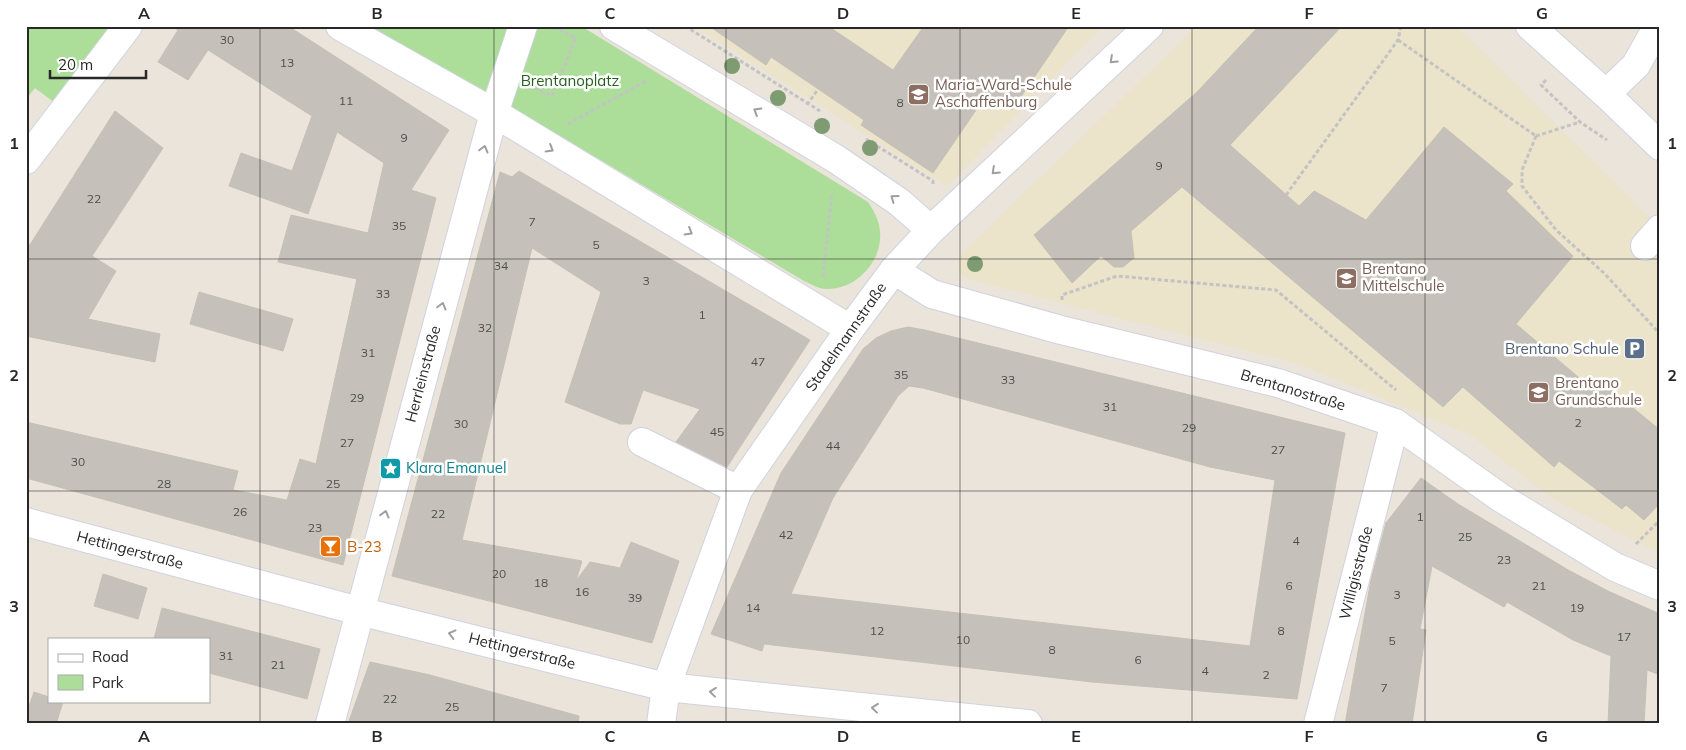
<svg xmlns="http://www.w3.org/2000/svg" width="1686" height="750" font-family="Mulish,sans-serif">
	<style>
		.education { fill: #ebe3ca }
		.green { fill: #acde99 }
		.building { fill: #c5c1ba; stroke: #c5c0b4; fill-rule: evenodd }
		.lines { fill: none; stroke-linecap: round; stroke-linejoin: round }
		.minor-casing { stroke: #d0d2e0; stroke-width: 30 }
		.path { stroke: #c3c3c3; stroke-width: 3; stroke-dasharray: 4 2.5; stroke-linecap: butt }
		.minor { stroke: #fff; stroke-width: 28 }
		.tree { fill: #7e9b72 }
		.oneway { stroke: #9e9e9e }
		.grid { fill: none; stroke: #282828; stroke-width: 1; stroke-opacity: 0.55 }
		.labels { text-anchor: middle; stroke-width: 5; stroke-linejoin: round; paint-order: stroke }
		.number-label { font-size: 12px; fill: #4f4e4c }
		.park-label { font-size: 15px; fill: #26601d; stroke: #fff }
		.education-label { font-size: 15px; fill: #785e54; stroke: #fff; text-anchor: start }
		.street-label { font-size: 15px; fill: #282828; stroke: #fff }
		.service-label { font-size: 15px; fill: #4e5e75; stroke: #fff; text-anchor: end }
		.culture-label { font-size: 15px; fill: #0d838f; stroke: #fff; text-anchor: start }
		.food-label { font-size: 15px; fill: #c56008; stroke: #fff; text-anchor: start }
		.neatline { fill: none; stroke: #282828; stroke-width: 2 }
		.grid-label { font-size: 16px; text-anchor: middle; font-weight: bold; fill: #282828 }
	</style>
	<rect width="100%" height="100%" fill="#eae4da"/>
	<g class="education">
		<path d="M694 26H1103L947 186Z"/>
		<path d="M1197 26H1457L1660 228V553L1553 499 1470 435 1299 364 971 280 960 274 958 264 961 254Z"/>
	</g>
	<g class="green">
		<path d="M26 26H115L59 106 35 88 26 99Z"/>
		<path d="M369 26H581L868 202C874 211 879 220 880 231 883 261 856 290 826 289 819 289 811 284 804 281L488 93Z"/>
	</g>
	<g class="building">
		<path d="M172 26H288L449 130 411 190 436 198 343 565 26 478V422L238 471 233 490 287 500 300 459 316 464 357 279 278 262 291 215 368 233 384 163 337 132 308 214 229 186 241 153 292 171 312 116 208 50 188 80 158 62 178 30Z"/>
		<path d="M709 26H828L893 70 924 26H1069L1012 110 987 94 933 173 861 125 864 120 771 57 766 65Z"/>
		<path d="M1259 26H1342L1230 145 1299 206 1314 191 1366 220 1444 127 1513 184 1506 191 1573 256 1516 324 1591 388 1599 380 1660 430V503L1644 520 1626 505 1622 509 1559 461 1554 467 1463 387 1443 407 1182 187 1131 231 1134 258 1123 267H1114L1101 256 1072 283 1034 235 1197 92Z"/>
		<path d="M115 111 163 148 92 256 116 271 88 319 160 334 155 362 26 336V251Z"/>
		<path d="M519 171 810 340 727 467 676 442 700 409 643 390 631 424H620L565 402 601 292 532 248 462 540 582 561 576 581 590 562 620 568 631 542 679 561 652 643 392 576 500 172 512 177Z"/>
		<path d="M199 292 293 319 283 351 190 324Z"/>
		<path d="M908 327 925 330 1345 433 1297 699 1092 682 764 644 762 651 711 634 781 473 863 349 876 338 891 331ZM909 386 923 388 1210 467 1275 480 1250 646 791 594 833 498 898 396Z"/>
		<path d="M1421 478 1458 504 1570 571 1610 592 1660 614V675L1647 670 1644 724H1608L1611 656 1573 640 1507 602 1504 607 1432 566 1420 629 1426 630 1412 724H1345L1371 580 1386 523Z"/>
		<path d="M103 574 147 588 138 619 94 606Z"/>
		<path d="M162 608 320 649 307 699 209 673V639H154Z"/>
		<path d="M370 662 430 675 579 716 578 724H348Z"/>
		<path d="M34 692 49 697V701L63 702 56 724H26V715Z"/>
	</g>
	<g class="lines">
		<defs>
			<g id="minor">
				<path d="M340 26 494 113 850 329"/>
				<path d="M614 26 836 159 899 202 931 230"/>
				<path d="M1530 26 1606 94 1660 146"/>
				<path d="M1606 94 1636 65 1658 26"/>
				<path d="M26 160 128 26"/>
				<path d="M1645 246 1660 229"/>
				<path d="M894 270 932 294 1061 330 1278 383 1395 423 1501 498 1615 567 1660 586"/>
				<path d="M642 442 738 490"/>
				<path d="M26 522 359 611 666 687 1028 724"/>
				<path d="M330 724 494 113 523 26"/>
				<path d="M661 724 666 687 738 490 850 329 894 270 931 230 1149 26"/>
				<path d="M1318 724 1395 423"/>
			</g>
		</defs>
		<use href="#minor" class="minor-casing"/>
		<g class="path">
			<path d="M685 26 820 111"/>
			<path d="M1398 40 1536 136"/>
			<path d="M1546 80 1541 85 1580 122 1607 140"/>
			<path d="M534 88 552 96 576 38 556 28"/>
			<path d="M807 105 818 89"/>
			<path d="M568 124 646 81"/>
			<path d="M1536 136 1522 170V186L1556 230 1604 273 1660 334"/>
			<path d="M1536 136 1580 122"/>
			<path d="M866 139 933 181V186"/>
			<path d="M1286 195 1398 40 1401 26"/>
			<path d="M823 277 832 194"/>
			<path d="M1062 300V295L1117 276 1276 290 1396 390"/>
			<path d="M1636 544 1660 520"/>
		</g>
		<use href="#minor" class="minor"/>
	</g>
	<g class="tree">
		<circle cx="732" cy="66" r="8"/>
		<circle cx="778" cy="98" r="8"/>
		<circle cx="822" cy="126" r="8"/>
		<circle cx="870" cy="148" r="8"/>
		<circle cx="975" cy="264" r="8"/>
	</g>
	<defs><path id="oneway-chevron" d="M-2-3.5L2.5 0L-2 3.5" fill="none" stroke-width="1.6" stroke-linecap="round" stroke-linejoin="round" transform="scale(1.25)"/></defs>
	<g class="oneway">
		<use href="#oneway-chevron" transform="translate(1113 60) rotate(137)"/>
		<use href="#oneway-chevron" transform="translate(757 111) rotate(-149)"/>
		<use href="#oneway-chevron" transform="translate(484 149) rotate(-75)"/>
		<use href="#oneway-chevron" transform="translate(550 149) rotate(31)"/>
		<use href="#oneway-chevron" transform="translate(995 171) rotate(137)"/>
		<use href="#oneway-chevron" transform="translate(894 198) rotate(-144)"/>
		<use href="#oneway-chevron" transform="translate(689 232) rotate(31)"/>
		<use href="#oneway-chevron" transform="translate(442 306) rotate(-75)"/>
		<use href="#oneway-chevron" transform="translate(385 514) rotate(-75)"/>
		<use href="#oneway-chevron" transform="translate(452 634) rotate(-166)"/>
		<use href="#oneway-chevron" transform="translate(713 692) rotate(-174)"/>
		<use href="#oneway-chevron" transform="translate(875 708) rotate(-174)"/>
	</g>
	<path class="grid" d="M260 26V724M494 26V724M726 26V724M960 26V724M1192 26V724M1425 26V724M26 259H1660M26 491H1660"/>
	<defs>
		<symbol id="school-square" viewBox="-11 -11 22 22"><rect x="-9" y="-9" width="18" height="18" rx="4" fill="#8d6e63" stroke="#fff"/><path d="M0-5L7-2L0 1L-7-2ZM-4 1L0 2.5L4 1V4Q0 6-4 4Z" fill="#fff"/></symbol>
		<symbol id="parking-square" viewBox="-11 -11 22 22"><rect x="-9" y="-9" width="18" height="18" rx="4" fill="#5c6f8a" stroke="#fff"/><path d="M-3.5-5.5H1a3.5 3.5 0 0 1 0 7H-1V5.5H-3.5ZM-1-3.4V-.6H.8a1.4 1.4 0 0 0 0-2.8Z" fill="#fff"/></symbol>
		<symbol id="sight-square" viewBox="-11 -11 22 22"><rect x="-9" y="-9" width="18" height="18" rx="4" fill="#0f9aa8" stroke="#fff"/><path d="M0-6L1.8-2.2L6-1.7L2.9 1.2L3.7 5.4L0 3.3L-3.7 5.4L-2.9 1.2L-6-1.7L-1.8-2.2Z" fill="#fff"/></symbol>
		<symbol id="bar-square" viewBox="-11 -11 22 22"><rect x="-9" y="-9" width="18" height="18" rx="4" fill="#e8710a" stroke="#fff"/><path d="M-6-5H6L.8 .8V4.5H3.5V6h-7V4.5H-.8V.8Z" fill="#fff"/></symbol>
	</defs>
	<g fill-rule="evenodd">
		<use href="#school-square" x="906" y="82" width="25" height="25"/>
		<use href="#school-square" x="1334" y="266" width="25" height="25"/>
		<use href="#parking-square" x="1622" y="336" width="25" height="25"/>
		<use href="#school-square" x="1526" y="380" width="25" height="25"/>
		<use href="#sight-square" x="378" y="456" width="25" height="25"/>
		<use href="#bar-square" x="318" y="534" width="25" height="25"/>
	</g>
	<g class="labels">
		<g class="number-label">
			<text x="227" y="44">30</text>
			<text x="287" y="67">13</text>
			<text x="346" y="105">11</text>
			<text x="900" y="107">8</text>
			<text x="404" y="142">9</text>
			<text x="1159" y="170">9</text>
			<text x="94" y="203">22</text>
			<text x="532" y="226">7</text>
			<text x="399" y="230">35</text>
			<text x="596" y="249">5</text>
			<text x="501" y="270">34</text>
			<text x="646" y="285">3</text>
			<text x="383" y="298">33</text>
			<text x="702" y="319">1</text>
			<text x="485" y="332">32</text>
			<text x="368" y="357">31</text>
			<text x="758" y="366">47</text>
			<text x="901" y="379">35</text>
			<text x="1008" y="384">33</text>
			<text x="357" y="402">29</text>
			<text x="1110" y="411">31</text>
			<text x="1578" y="427">2</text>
			<text x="461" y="428">30</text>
			<text x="1189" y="432">29</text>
			<text x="717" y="436">45</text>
			<text x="347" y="447">27</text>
			<text x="833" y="450">44</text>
			<text x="1278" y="454">27</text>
			<text x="78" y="466">30</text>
			<text x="164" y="488">28</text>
			<text x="333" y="488">25</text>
			<text x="240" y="516">26</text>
			<text x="438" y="518">22</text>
			<text x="1420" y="521">1</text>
			<text x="315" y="532">23</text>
			<text x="786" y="539">42</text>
			<text x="1465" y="541">25</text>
			<text x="1296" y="545">4</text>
			<text x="1504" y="564">23</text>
			<text x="499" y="578">20</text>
			<text x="541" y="587">18</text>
			<text x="1289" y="590">6</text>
			<text x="1539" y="590">21</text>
			<text x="582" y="596">16</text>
			<text x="1397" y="599">3</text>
			<text x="635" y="602">39</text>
			<text x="753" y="612">14</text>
			<text x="1577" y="612">19</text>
			<text x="877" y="635">12</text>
			<text x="1281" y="635">8</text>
			<text x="1624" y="641">17</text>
			<text x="963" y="644">10</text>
			<text x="1392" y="645">5</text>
			<text x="1052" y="654">8</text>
			<text x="226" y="660">31</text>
			<text x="1138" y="664">6</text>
			<text x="278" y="669">21</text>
			<text x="1205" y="675">4</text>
			<text x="1266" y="679">2</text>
			<text x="1384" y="692">7</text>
			<text x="390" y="703">22</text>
			<text x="452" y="711">25</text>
		</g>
		<g class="park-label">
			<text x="570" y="86">Brentanoplatz</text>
		</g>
		<g class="education-label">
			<text x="935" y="90">Maria-Ward-Schule<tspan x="935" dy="17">Aschaffenburg</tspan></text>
			<text x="1362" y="274">Brentano<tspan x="1362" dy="17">Mittelschule</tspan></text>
			<text x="1555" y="388">Brentano<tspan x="1555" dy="17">Grundschule</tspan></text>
		</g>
		<g class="street-label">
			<text transform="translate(846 337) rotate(-55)" y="5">Stadelmannstraße</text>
			<text transform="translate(423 374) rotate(-75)" y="5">Herrleinstraße</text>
			<text transform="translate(1293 390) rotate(17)" y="5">Brentanostraße</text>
			<text transform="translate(130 550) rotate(15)" y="5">Hettingerstraße</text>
			<text transform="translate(1356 573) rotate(-76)" y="5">Willigisstraße</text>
			<text transform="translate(522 651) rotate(14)" y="5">Hettingerstraße</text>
		</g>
		<g class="service-label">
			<text x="1619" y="354">Brentano Schule</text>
		</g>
		<g class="culture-label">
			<text x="406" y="473">Klara Emanuel</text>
		</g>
		<g class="food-label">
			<text x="347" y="552">B-23</text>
		</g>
	</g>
	<rect width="1686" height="750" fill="none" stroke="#ffffff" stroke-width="55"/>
	<rect x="48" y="638" width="162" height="65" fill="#ffffff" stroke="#a9a9a9"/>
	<rect x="58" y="654" width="25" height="8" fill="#ffffff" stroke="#a9a9a9"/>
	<text x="92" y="662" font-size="15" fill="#282828">Road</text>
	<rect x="58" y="675" width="25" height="15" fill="#acde99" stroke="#a9a9a9"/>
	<text x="92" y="688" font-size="15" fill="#282828">Park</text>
	<path d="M50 70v8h96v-8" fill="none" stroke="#282828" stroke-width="2.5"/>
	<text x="58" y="70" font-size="15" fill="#282828" stroke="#ffffff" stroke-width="4" paint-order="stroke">20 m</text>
	<rect x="28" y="28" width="1630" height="694" class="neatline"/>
	<g class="grid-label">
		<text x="144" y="19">A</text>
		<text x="377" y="19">B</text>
		<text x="610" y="19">C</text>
		<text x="843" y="19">D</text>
		<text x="1076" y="19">E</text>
		<text x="1309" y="19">F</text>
		<text x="1542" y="19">G</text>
		<text x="14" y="149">1</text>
		<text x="1672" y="149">1</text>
		<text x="14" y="381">2</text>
		<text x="1672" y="381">2</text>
		<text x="14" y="612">3</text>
		<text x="1672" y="612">3</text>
		<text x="144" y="742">A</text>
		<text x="377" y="742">B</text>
		<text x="610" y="742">C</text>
		<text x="843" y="742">D</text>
		<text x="1076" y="742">E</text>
		<text x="1309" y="742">F</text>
		<text x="1542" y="742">G</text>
	</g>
</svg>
